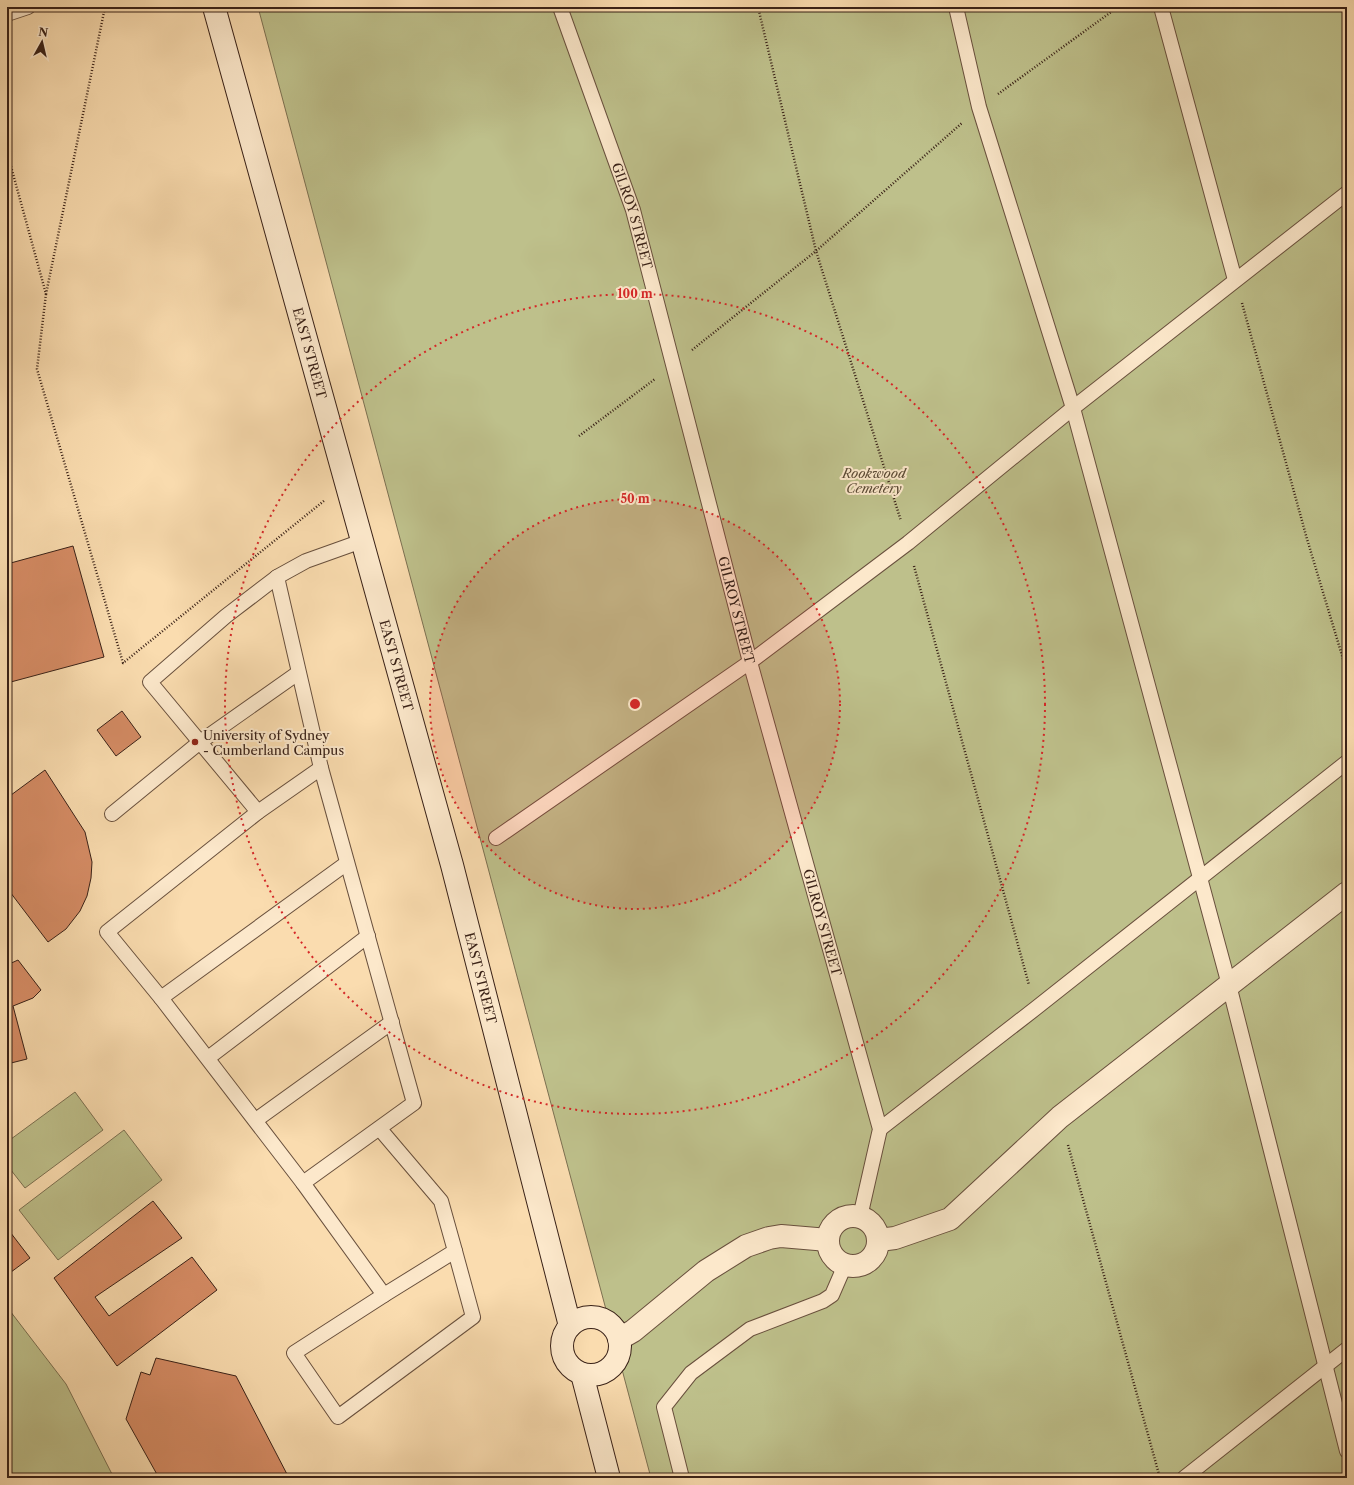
<svg xmlns="http://www.w3.org/2000/svg" width="1354" height="1485" font-family="'Libre Caslon Text',serif">
	<style>
		.green { fill: #bec08b; stroke: #7c7051 }
		.building { fill: #d68c65; stroke: #392117 }
		.lines { fill: none; stroke-linecap: round; stroke-linejoin: round }
		.lane-casing { stroke: #69503d; stroke-width: 16 }
		.street-casing { stroke: #69503d; stroke-width: 24 }
		.secondary-casing { stroke: #392117; stroke-width: 24 }
		.path { stroke: #392117; stroke-width: 2.5; stroke-dasharray: 1 2; stroke-linecap: butt }
		.lane { stroke: #fce8cb; stroke-width: 14 }
		.street { stroke: #fce8cb; stroke-width: 22 }
		.secondary { stroke: #fce8cb; stroke-width: 22 }
		.ring { fill: none; stroke: #d62828; stroke-width: 2; stroke-dasharray: 2 4 }
		.poi-dot { fill: #8f2418; stroke: #fce8cb; stroke-width: 1.5 }
		.labels { text-anchor: middle; stroke-width: 4; stroke-linejoin: round; paint-order: stroke }
		.street-label { font-size: 13px; fill: #392117; stroke: #fce8cb }
		.park-label { font-size: 13px; font-style: italic; fill: #5a4934; stroke: #fce8cb }
		.poi-label { font-size: 13px; fill: #392117; stroke: #fce8cb; text-anchor: start }
		.centre { fill: #d62828; stroke: #fce8cb; stroke-width: 2 }
		.ring-label { font-size: 12px; text-anchor: middle; font-weight: bold; fill: #d62828; stroke: #fce8cb; stroke-width: 4; stroke-linejoin: round; paint-order: stroke }
	</style>
	<rect width="100%" height="100%" fill="#fadcaf"/>
	<filter id="stains"><feTurbulence type="fractalNoise" baseFrequency=".005" numOctaves="4"/><feColorMatrix values="0 0 0 0 .2 0 0 0 0 .09 0 0 0 0 .02 0 0 0 .5 -.17"/></filter>
	<radialGradient id="worn" r=".72"><stop offset=".6" stop-color="#630" stop-opacity="0"/><stop offset="1" stop-color="#630" stop-opacity=".3"/></radialGradient>
	<g class="green">
		<path d="M258 7H1347V1478H651Z"/>
		<path d="M75 1092 103 1130 25 1188 7 1165V1142Z"/>
		<path d="M124 1130 162 1180 58 1260 19 1210Z"/>
		<path d="M7 1307 66 1384 114 1478H7Z"/>
	</g>
	<g class="building">
		<path d="M73 546 104 657 7 683V564Z"/>
		<path d="M122 711 141 737 116 756 97 730Z"/>
		<path d="M45 770 85 832 92 862 91 878 87 896 80 911 66 929 48 942 7 888V798Z"/>
		<path d="M18 960 41 990 33 998 13 1006 27 1059 7 1064V965Z"/>
		<path d="M153 1201 182 1238 95 1297 109 1316 192 1257 217 1290 117 1366 54 1278Z"/>
		<path d="M7 1228 30 1258 7 1275Z"/>
		<path d="M156 1358 236 1376 289 1478H159L126 1419 141 1372 150 1375Z"/>
	</g>
	<g class="lines">
		<defs>
			<g id="lane">
				<path id="s1" d="M560 7 633 210 750 662 880 1129 860 1217"/>
				<path d="M956 7 979 107 1073 408 1229 985 1347 1451"/>
				<path d="M1161 7 1235 280"/>
				<path d="M7 14 28 7"/>
				<path d="M362 541 306 561 277 577 321 768 414 1103 303 1183 384 1295 455 1251 441 1201 379 1128"/>
				<path d="M258 812 321 768"/>
				<path d="M112 814 200 742 298 673"/>
				<path d="M496 838 750 662 908 543 1073 408 1347 193"/>
				<path d="M161 998 107 932 258 812 150 682 226 616 277 577"/>
				<path d="M208 1058 368 936"/>
				<path d="M256 1120 392 1022"/>
				<path d="M880 1129 1036 1008 1347 762"/>
				<path d="M303 1183 161 998 347 863"/>
				<path d="M384 1295 294 1353 338 1417 473 1317 455 1251"/>
				<path d="M682 1478 664 1407 691 1373 750 1329 823 1301 832 1295 845 1265"/>
				<path d="M1184 1478 1347 1349"/>
			</g>
			<g id="street">
				<circle cx="853" cy="1241" r="25"/>
				<path d="M879 1240 895 1238 950 1219 1060 1117 1347 893"/>
				<path d="M619 1339 633 1331 706 1271 746 1246 769 1238 781 1236 828 1240"/>
			</g>
			<g id="secondary">
				<path id="s2" d="M214 7 452 865 570 1326"/>
				<circle cx="591" cy="1346" r="29"/>
				<path d="M582 1374 609 1478"/>
			</g>
		</defs>
		<use href="#lane" class="lane-casing"/>
		<use href="#street" class="street-casing"/>
		<use href="#secondary" class="secondary-casing"/>
		<g class="path">
			<path d="M758 7 816 251 901 521"/>
			<path d="M998 94 1118 7"/>
			<path d="M7 152 46 294 105 7"/>
			<path d="M46 294 37 369 123 663 325 500"/>
			<path d="M1242 303 1307 539 1347 672"/>
			<path d="M692 350 816 251 962 123"/>
			<path d="M579 436 655 379"/>
			<path d="M914 566 1029 985"/>
			<path d="M1068 1145 1160 1478"/>
		</g>
		<use href="#lane" class="lane"/>
		<use href="#street" class="street"/>
		<use href="#secondary" class="secondary"/>
	</g>
	<circle cx="635" cy="704" r="205" fill="#d62828" fill-opacity=".12"/>
	<g class="ring">
		<circle cx="635" cy="704" r="205"/>
		<circle cx="635" cy="704" r="410"/>
	</g>
	<circle class="poi-dot" cx="195" cy="742" r="4"/>
	<g class="labels">
		<g class="street-label">
			<text dy="5" stroke="none"><textPath href="#s1" startOffset="221">GILROY STREET</textPath></text>
			<text dy="5" stroke="none"><textPath href="#s2" startOffset="359">EAST STREET</textPath></text>
			<text dy="5" stroke="none"><textPath href="#s1" startOffset="629">GILROY STREET</textPath></text>
			<text dy="5" stroke="none"><textPath href="#s2" startOffset="683">EAST STREET</textPath></text>
			<text dy="5" stroke="none"><textPath href="#s1" startOffset="953">GILROY STREET</textPath></text>
			<text dy="5" stroke="none"><textPath href="#s2" startOffset="1007">EAST STREET</textPath></text>
		</g>
		<g class="park-label">
			<text x="874" y="478">Rookwood<tspan x="874" dy="15">Cemetery</tspan></text>
		</g>
		<g class="poi-label">
			<text x="203" y="740">University of Sydney<tspan x="203" dy="15">- Cumberland Campus</tspan></text>
		</g>
	</g>
	<circle cx="635" cy="704" r="6" class="centre"/>
	<g class="ring-label">
		<text x="635" y="298">100 m</text>
		<text x="635" y="503">50 m</text>
	</g>
	<rect width="1354" height="1485" fill="none" stroke="#fadcaf" stroke-width="24"/>
	<rect x="8" y="8" width="1338" height="1469" fill="none" stroke="#392117" stroke-width="2"/>
	<rect x="12" y="12" width="1330" height="1461" fill="none" stroke="#392117"/>
	<g transform="translate(42 42) rotate(8)" stroke="#fce8cb" stroke-width="3" paint-order="stroke">
	<path d="M0-3L7 15L0 10L-7 15Z" fill="#392117"/>
	<text y="-6" font-size="11" font-weight="bold" text-anchor="middle" fill="#392117">N</text>
	</g>
	<rect width="100%" height="100%" filter="url(#stains)"/>
	<rect width="100%" height="100%" fill="url(#worn)"/>
</svg>
